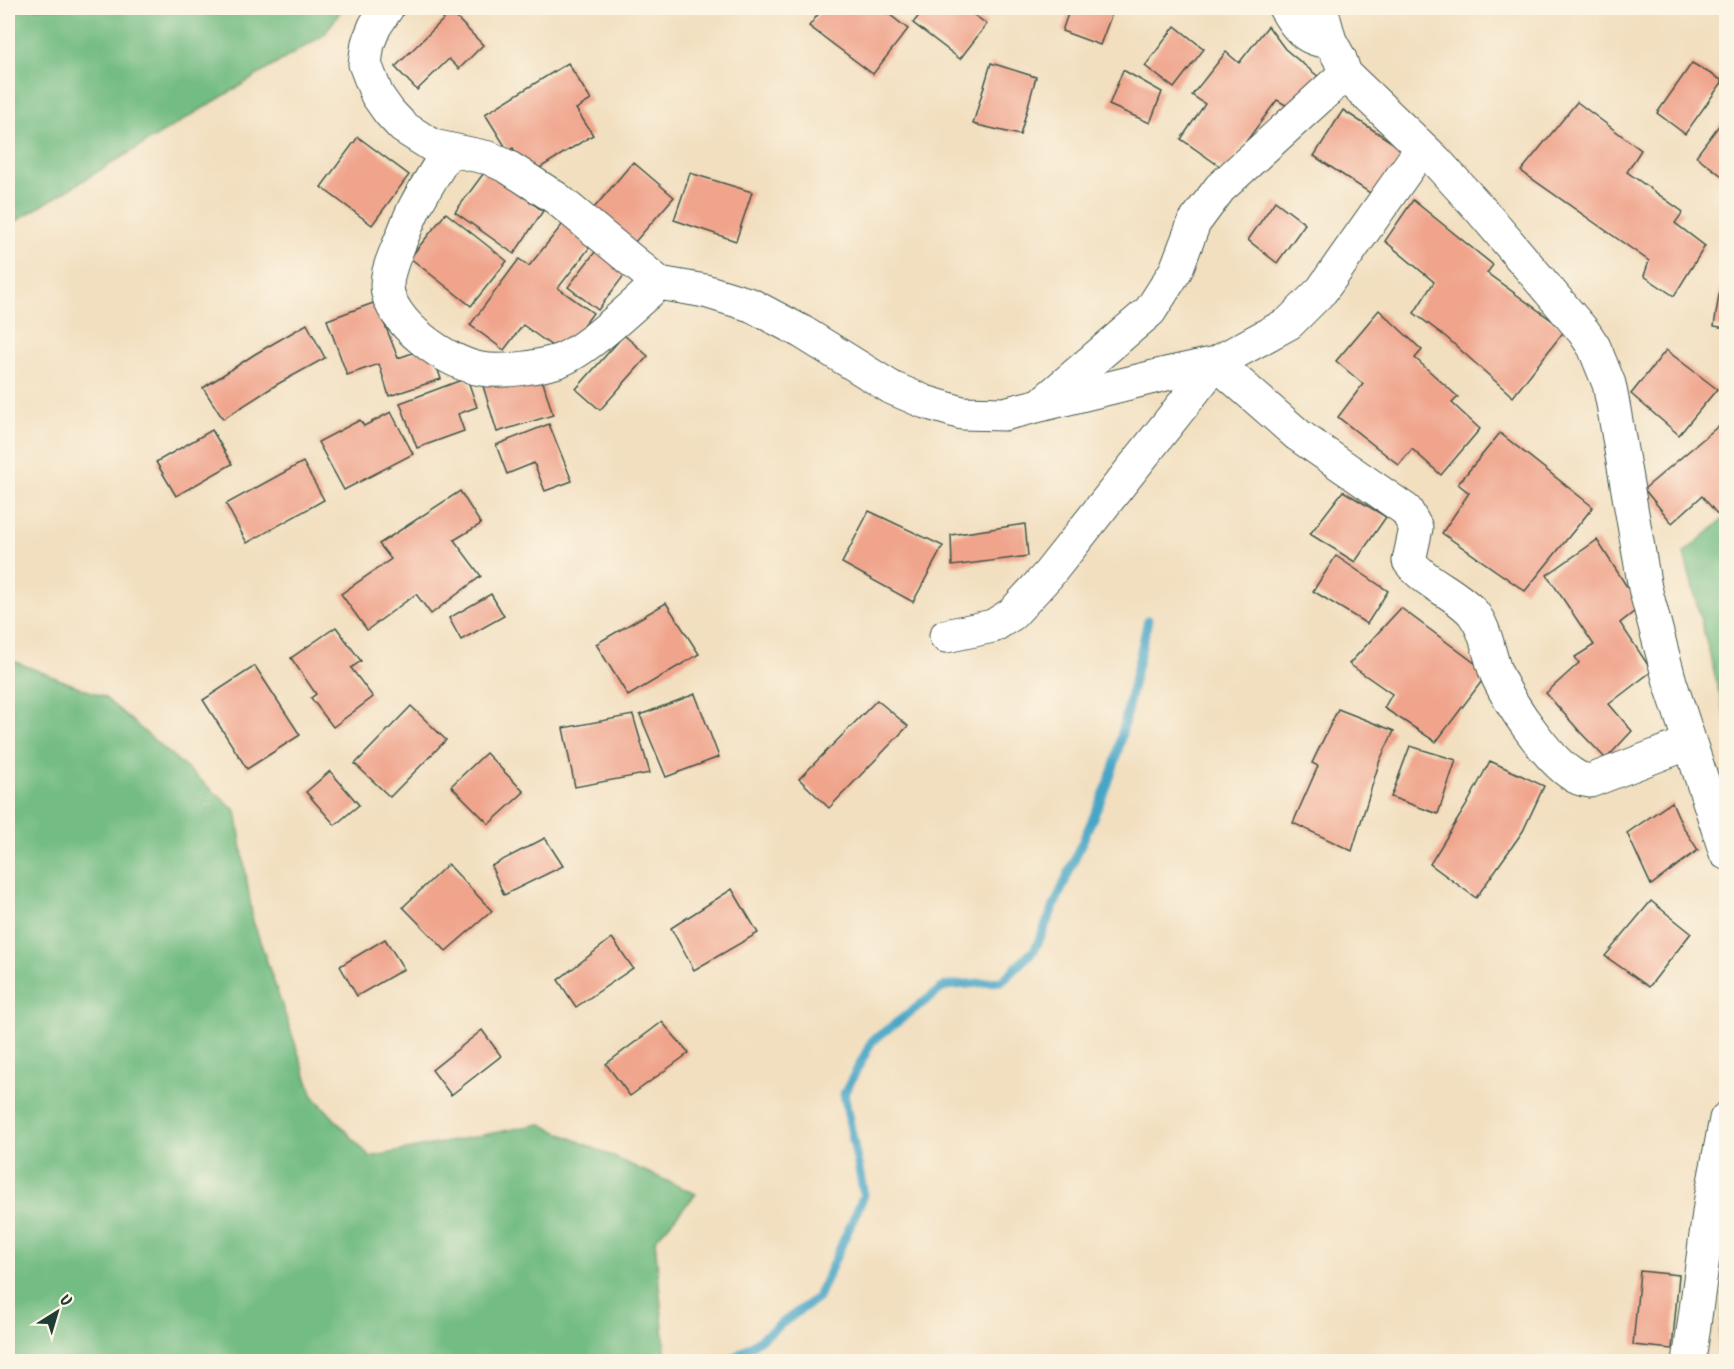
<svg xmlns="http://www.w3.org/2000/svg" width="1734" height="1369" font-family="Kalam,sans-serif">
	<style>
		.forest { fill: #73bc83; stroke: #497c5c; stroke-width: 1.5 }
		.lines { fill: none; stroke-linecap: round; stroke-linejoin: round }
		.stream { stroke: #47a6c6; stroke-width: 9 }
		.building { fill: #f0a48c }
		.minor-casing { stroke: #3f5549; stroke-width: 35 }
		.tertiary-casing { stroke: #3f5549; stroke-width: 35 }
		.minor { stroke: #fff; stroke-width: 33 }
		.tertiary { stroke: #fff; stroke-width: 33 }
	</style>
	<rect width="100%" height="100%" fill="#fcf5e5"/>
	<filter id="ink" filterUnits="userSpaceOnUse"><feTurbulence type="fractalNoise" baseFrequency=".0167" numOctaves="2"/><feDisplacementMap in="SourceGraphic" scale="12" xChannelSelector="R" yChannelSelector="G"/><feConvolveMatrix kernelMatrix="1 2 1 2 8 2 1 2 1" color-interpolation-filters="sRGB"/></filter>
	<filter id="wash" filterUnits="userSpaceOnUse"><feTurbulence type="fractalNoise" baseFrequency=".008" numOctaves="4" result="noise"/><feDisplacementMap in="SourceGraphic" scale="24" xChannelSelector="R" yChannelSelector="G"/><feGaussianBlur stdDeviation="1.35" result="paint"/><feColorMatrix in="noise" values="0 0 0 0 0 0 0 0 0 0 0 0 0 0 0 0 0 1.4 0 .05"/><feComposite in="paint" operator="in"/></filter>
	<g filter="url(#wash)">
		<rect width="100%" height="100%" fill="#f2dfc0"/>
		<g class="forest">
			<path d="M8 8H343L324 35 8 226Z"/>
			<path d="M1726 517V719L1684 553Z"/>
			<path d="M8 659 104 697 236 811 253 921 313 1096 370 1157 540 1124 696 1194 655 1240 666 1361H8Z"/>
			<path d="M1726 1278V1361H1717L1725 1287Z"/>
		</g>
		<g class="lines">
			<path class="stream" d="M729 1362 818 1297 864 1195 844 1094 872 1041 945 986 1002 981 1035 949 1107 786 1116 759 1148 620"/>
		</g>
		<g id="blocks">
			<g class="building">
				<path d="M823 8H881L908 29 873 74 809 26Z"/>
				<path d="M925 8H971L968 11 987 24 960 59 913 23Z"/>
				<path d="M1070 8H1102L1113 11 1100 45 1062 31Z"/>
				<path d="M451 12 483 45 459 69 449 59 417 90 395 67Z"/>
				<path d="M1175 26 1204 49 1174 88 1145 66Z"/>
				<path d="M1268 26 1285 49 1320 78 1291 108 1277 100 1225 170 1181 139 1205 104 1192 95 1226 52 1239 63Z"/>
				<path d="M568 63 591 100 576 109 593 135 530 174 513 148 508 151 485 114Z"/>
				<path d="M991 63 1036 77 1020 135 973 124Z"/>
				<path d="M1692 63 1723 81 1685 134 1657 113Z"/>
				<path d="M1123 70 1162 92 1150 123 1109 105Z"/>
				<path d="M1577 102 1641 150 1627 172 1683 212 1675 223 1705 246 1674 296 1644 276 1649 261 1521 171Z"/>
				<path d="M1343 110 1405 151 1376 197 1314 156Z"/>
				<path d="M1726 116V179L1696 156Z"/>
				<path d="M358 137 409 175 372 225 321 187Z"/>
				<path d="M633 162 674 197 634 243 594 208Z"/>
				<path d="M486 170 543 211 514 254 455 212Z"/>
				<path d="M690 173 752 192 736 241 674 220Z"/>
				<path d="M1413 200 1493 265 1487 273 1565 330 1513 397 1446 337 1414 313 1434 282 1385 241Z"/>
				<path d="M1275 201 1305 224 1277 263 1248 240Z"/>
				<path d="M446 213 507 261 471 306 410 258Z"/>
				<path d="M566 220 594 242 558 288 593 313 563 354 523 325 504 350 470 325 519 259 529 266Z"/>
				<path d="M602 243 631 266 598 310 568 287Z"/>
				<path d="M1725 259H1726V328L1714 326Z"/>
				<path d="M376 302 398 358 430 347 441 379 389 396 379 364 347 375 327 320Z"/>
				<path d="M1379 310 1422 350 1415 358 1458 397 1452 403 1480 429 1441 475 1412 449 1399 465 1338 417 1363 384 1336 361Z"/>
				<path d="M307 324 325 358 276 385 223 419 203 388 255 354Z"/>
				<path d="M624 335 648 356 600 410 576 389Z"/>
				<path d="M1666 350 1717 389 1679 435 1631 394Z"/>
				<path d="M539 369 553 415 497 432 483 386Z"/>
				<path d="M467 378 477 407 458 414 464 431 417 448 400 403Z"/>
				<path d="M391 412 413 454 344 490 318 442 360 420 364 426Z"/>
				<path d="M1722 423 1726 427V507L1718 515 1702 496 1672 523 1644 489Z"/>
				<path d="M549 424 572 481 545 491 534 463 507 474 496 445Z"/>
				<path d="M212 430 232 464 176 496 156 462Z"/>
				<path d="M1500 433 1593 507 1525 591 1442 533 1469 493 1458 484Z"/>
				<path d="M303 462 324 500 247 543 226 504Z"/>
				<path d="M460 491 481 524 454 540 481 576 431 614 416 594 367 630 341 594 391 559 379 544Z"/>
				<path d="M1343 491 1386 517 1355 562 1310 534Z"/>
				<path d="M869 511 943 546 913 602 842 563Z"/>
				<path d="M1025 524 1028 556 952 566 951 535Z"/>
				<path d="M1597 540 1640 607 1620 623 1652 671 1609 704 1632 731 1606 759 1581 733 1546 693 1579 663 1575 657 1594 645 1547 575Z"/>
				<path d="M1336 556 1388 591 1367 624 1313 591Z"/>
				<path d="M491 594 504 616 461 640 449 618Z"/>
				<path d="M666 603 699 654 628 696 596 644Z"/>
				<path d="M1401 608 1488 673 1436 742 1384 708 1392 694 1349 664Z"/>
				<path d="M336 627 361 661 351 668 373 697 333 727 311 698 316 694 291 658Z"/>
				<path d="M255 666 300 735 247 769 203 700Z"/>
				<path d="M695 694 719 757 666 777 640 715Z"/>
				<path d="M877 700 908 726 829 808 799 779Z"/>
				<path d="M411 706 446 740 390 797 355 764Z"/>
				<path d="M1338 709 1394 731 1380 760 1352 851 1293 823 1318 766 1312 763Z"/>
				<path d="M633 715 650 773 575 787 563 728Z"/>
				<path d="M1410 746 1456 760 1438 814 1391 797Z"/>
				<path d="M486 753 524 792 489 824 451 786Z"/>
				<path d="M1490 761 1544 786 1523 831 1476 898 1430 864 1466 806Z"/>
				<path d="M330 771 359 805 335 825 306 792Z"/>
				<path d="M1672 802 1682 825 1698 850 1651 885 1627 833Z"/>
				<path d="M545 838 563 866 504 895 491 866Z"/>
				<path d="M448 864 492 911 446 951 403 907Z"/>
				<path d="M732 889 758 933 694 970 671 928Z"/>
				<path d="M1651 901 1691 933 1649 987 1605 956Z"/>
				<path d="M612 938 633 968 576 1007 558 980Z"/>
				<path d="M385 939 404 969 357 996 340 966Z"/>
				<path d="M662 1022 689 1053 630 1096 606 1064Z"/>
				<path d="M482 1030 501 1056 451 1095 432 1070Z"/>
				<path d="M1640 1271 1679 1275 1672 1349 1633 1345Z"/>
			</g>
		</g>
	</g>
	<g filter="url(#ink)">
		<use href="#blocks" fill-opacity="0" stroke="#3f5549" stroke-width="1.5"/>
		<g class="lines">
			<defs>
				<g id="minor">
					<path d="M387 8 375 26 368 43 365 64 377 95 389 112 403 127 433 146 489 158 508 167 556 198 659 283 705 291 751 305 802 332 892 388 925 402 962 413 1004 414 1170 373 1216 363 1289 323 1322 290 1422 148"/>
					<path d="M1285 8C1296 27 1306 41 1330 41"/>
					<path d="M449 150C438 168 426 186 416 205 409 218 404 233 398 247 393 259 387 272 387 286 388 322 448 364 481 369 501 373 539 367 558 361 587 351 634 304 659 283"/>
					<path d="M1046 400 1150 311 1176 270 1194 223 1220 188 1345 74"/>
					<path d="M946 636 993 626 1012 614 1048 575 1216 363 1298 435 1406 510 1416 528 1409 561C1425 583 1456 593 1473 613 1487 631 1488 652 1496 673 1508 701 1547 759 1573 775 1578 779 1584 780 1590 781L1689 743"/>
				</g>
				<g id="tertiary">
					<path d="M1321 8 1330 41 1340 59 1345 74 1436 161 1479 208 1584 332 1594 347 1609 384 1613 404 1645 588 1670 682 1726 853"/>
					<path d="M1689 1362 1711 1198 1726 1119"/>
				</g>
			</defs>
			<use href="#minor" class="minor-casing"/>
			<use href="#tertiary" class="tertiary-casing"/>
			<use href="#minor" class="minor"/>
			<use href="#tertiary" class="tertiary"/>
		</g>
	</g>
	<rect width="1734" height="1369" fill="none" stroke="#fcf5e5" stroke-width="30"/>
	<g transform="translate(57 1312) rotate(37)" stroke="#fcf5e5" stroke-width="4.5" paint-order="stroke">
	<path d="M0-4.5L10 22L0 15L-10 22Z" fill="#1f3d34"/>
	<text y="-9" font-size="16" font-weight="bold" text-anchor="middle" fill="#1f3d34">U</text>
	</g>
</svg>
